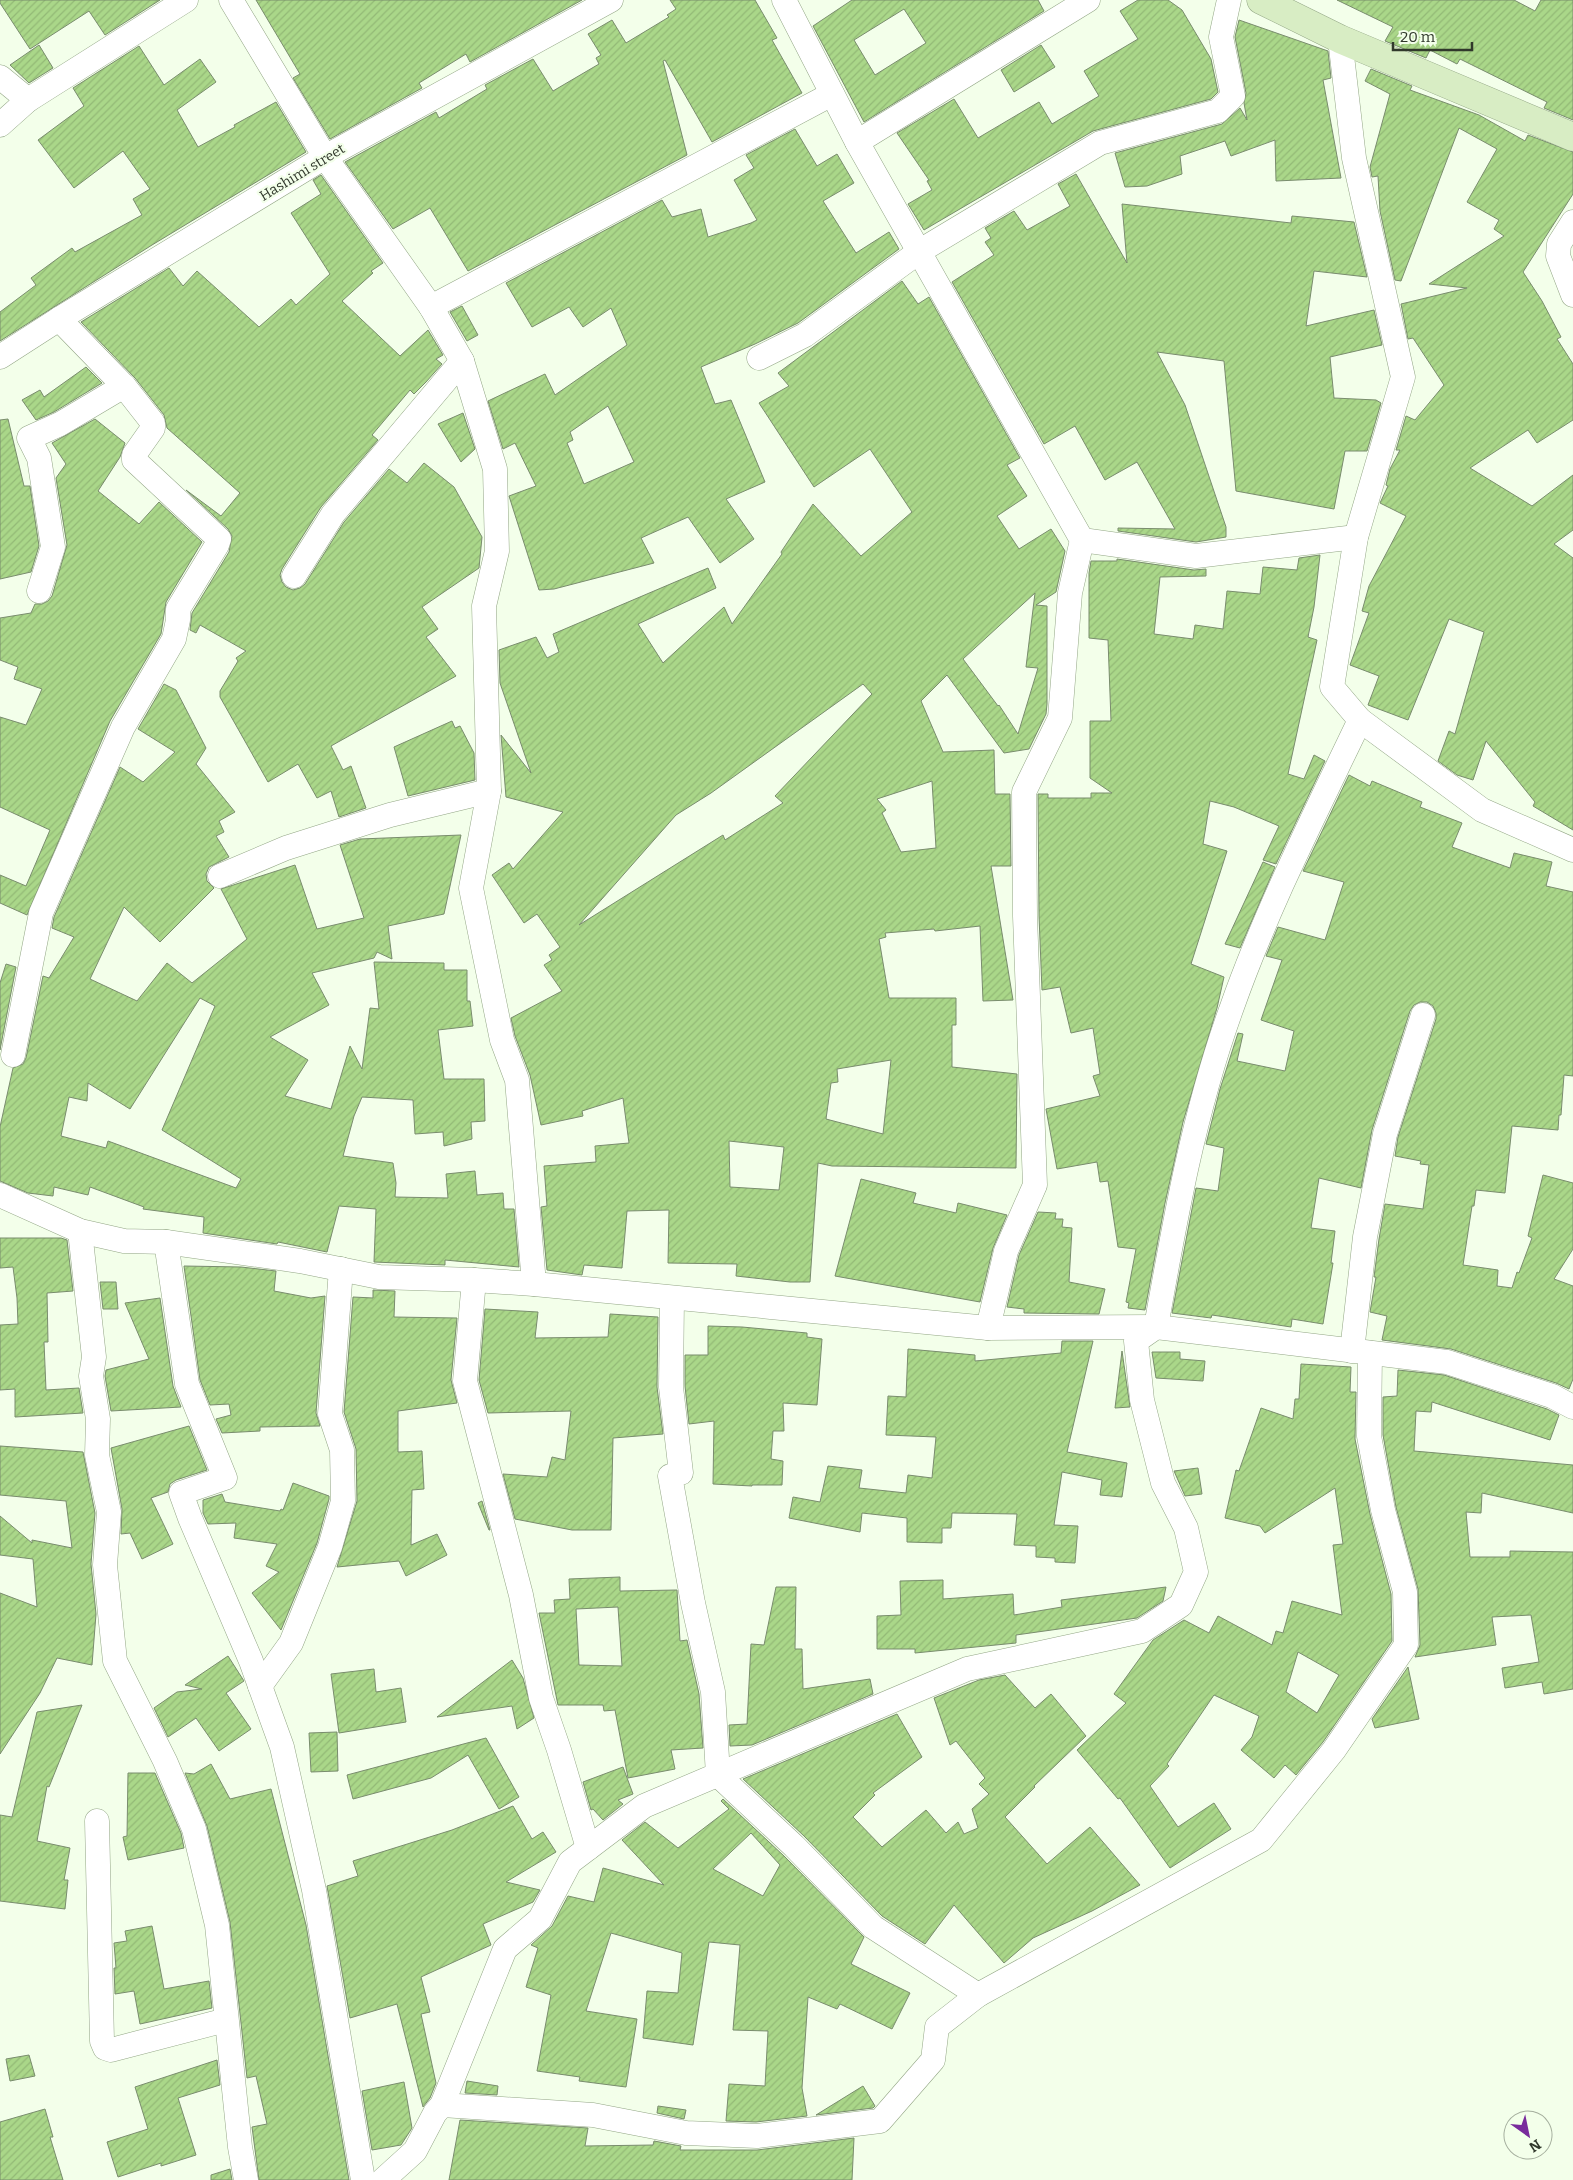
<svg xmlns="http://www.w3.org/2000/svg" width="1573" height="2180" font-family="Bitter,serif">
	<style>
		.building { fill: url(#building-hatch); stroke: #798c6d; fill-rule: evenodd }
		.lines { fill: none; stroke-linecap: round; stroke-linejoin: round }
		.street-casing { stroke: #93a686; stroke-width: 25 }
		.secondary-casing { stroke: #93a686; stroke-width: 29 }
		.street { stroke: #fff; stroke-width: 24 }
		.secondary { stroke: #d8edc4; stroke-width: 28 }
		.labels { text-anchor: middle; stroke-width: 4.5; stroke-linejoin: round; paint-order: stroke }
		.street-label { font-size: 14px; fill: #30382b; stroke: #f3ffea }
	</style>
	<defs>
		<pattern id="building-hatch" width="6" height="6" patternUnits="userSpaceOnUse" patternTransform="scale(1.25)"><rect width="6" height="6" fill="#aad789"/><path d="M-1 1l2-2M0 6l6-6M5 7l2-2" fill="none" stroke="#93b976"/></pattern>
	</defs>
	<rect width="100%" height="100%" fill="#f3ffea"/>
	<g class="building">
		<path d="M0 0H160L105 35 89 11 30 49 0 3Z"/>
		<path d="M256 0H582L470 62 466 54 419 83 422 88 330 139 293 78 300 74Z"/>
		<path d="M670 0H755L777 38 772 40 802 93 712 142 665 60 663 61 687 155 468 271 430 208 393 229 345 162 436 112 439 118 487 89 485 85 533 59 553 91 599 64 596 58 601 55 588 34 612 20 626 43 669 17 667 15 676 9Z"/>
		<path d="M852 0H1038L1044 11 864 122 813 26ZM904 9 926 43 875 75 854 40Z"/>
		<path d="M1138 0H1168L1182 10 1211 59 1218 92 1211 99 1093 131 924 230 908 204 932 190 927 181 929 180 897 133 954 99 978 138 1039 102 1052 124 1099 96 1084 71 1138 39 1120 11Z"/>
		<path d="M1337 0H1514L1535 11 1541 0H1573V120L1544 108 1547 102 1460 59 1457 64 1430 50 1426 58 1385 41 1393 27Z"/>
		<path d="M1239 20 1328 51 1331 78 1323 80 1341 178 1276 181 1275 140 1231 156 1225 141 1180 156 1182 174 1147 186 1125 187 1115 153 1222 124 1240 108 1247 120 1244 103 1246 93 1235 37Z"/>
		<path d="M39 45 53 68 29 83 10 65Z"/>
		<path d="M1041 45 1055 67 1014 92 1001 70Z"/>
		<path d="M139 46 164 85 200 59 216 82 177 110 198 147 235 127 234 125 276 102 306 152 152 245 0 341V312L36 285 31 278 72 248 75 252 142 215 133 199 150 189 123 151 74 188 38 140 84 106 73 88Z"/>
		<path d="M1371 69 1412 86 1410 90 1479 115 1525 141 1528 135 1573 152V194L1523 272 1542 301 1561 337 1557 339 1573 364V420L1537 443 1528 430 1470 468 1532 506 1573 475V530L1554 544 1573 558V830L1533 806 1535 802 1486 741 1473 780 1457 775 1438 761 1449 731 1455 734 1484 632 1449 619 1408 720 1368 705 1379 676 1350 665 1369 613 1362 611 1369 586 1406 516 1380 503 1388 486 1386 485 1390 469 1400 450H1396L1406 416 1415 420 1444 385 1413 338 1408 339 1401 304 1467 288 1429 284 1504 236 1494 229 1499 220 1467 202 1497 149 1459 128 1401 281 1395 280 1380 211 1378 176 1372 177 1370 167 1390 94 1365 81Z"/>
		<path d="M795 129 817 166 837 154 854 183 823 201 856 253 889 232 899 249 798 323 755 344 701 367 715 404 731 400 765 482 726 499 754 539 720 563 688 517 641 538 654 563 554 589 539 590 509 496 536 486 515 443 503 449 488 401 545 374 555 395 627 345 611 308 583 327 569 307 532 327 506 283 662 200 672 217 701 209 708 237 751 223 757 220 734 180 754 168 746 155ZM608 406 634 462 584 484 567 443 573 440 570 432Z"/>
		<path d="M1076 174 1127 263 1122 204 1291 223 1292 216 1354 222 1367 277 1314 271 1306 326 1374 310 1382 345 1330 357 1334 398 1376 400 1381 403 1367 451H1345L1334 509 1236 491 1224 361 1157 352 1185 405 1226 527V537L1196 542 1118 531V528L1175 529 1137 462 1105 480 1075 426 1044 444 952 282 994 255 985 242 991 238 985 228 1014 211 1027 230 1070 206 1058 184Z"/>
		<path d="M321 175 383 263 371 271 373 273 342 301 400 356 428 330 443 355 436 359 442 364 426 382 414 394 410 390 372 435 378 440 321 507 282 569 280 575 282 582 286 587 293 590 300 588 305 584 344 522 389 469 407 483 424 463 454 487 482 537 479 568 422 607 438 629 426 637 456 676 331 746 343 770 351 766 366 808 339 817 331 791 317 798 298 764 268 782 220 697V691L238 661 236 658 246 651 200 625 196 633 190 630 192 613 229 552 232 536 228 529 186 490 221 516 240 493 167 428 164 415 135 378 81 322 169 268 183 286 197 271 259 327 291 299 296 305 330 274 291 213 321 194 313 180Z"/>
		<path d="M902 281 918 304 929 297 1020 458 1007 465 1027 496 997 516 1019 549 1051 529 1065 551 1056 592 1036 605 1047 606V704L1046 714 1029 749 1004 753 947 675 921 701 943 752 994 750 995 794H1010L1011 866H991L1013 1000 983 1001 980 926 935 931 934 929 885 933 886 937 879 939 889 998H956V1025H952V1067L1017 1074 1016 1168 832 1166 818 1163 810 1282H790L736 1276 737 1264 668 1263 669 1210 627 1211 622 1268 584 1265 582 1275 547 1270 541 1207 547 1206 544 1166 596 1162 595 1146 629 1143 623 1098 582 1111 583 1116 541 1125 530 1075 515 1036 511 1018 562 991 544 965 552 960 549 955 560 947 537 914 524 923 492 875 509 863 513 869 563 812 506 797 501 735 531 773 500 683 499 650 536 637 547 658 559 652 553 634 708 568 716 588 638 624 663 663 724 607 732 624 782 554 781 552 813 504 861 556 912 512 870 449 814 487 759 403 789 386 778 373ZM1035 593 1026 667 1038 668 1018 734 999 705 998 706 963 659ZM863 684 872 694 775 796 783 803 725 840 723 835 579 925 676 815 711 793ZM932 781 936 848 901 852 882 813 886 810 877 799ZM891 1060 883 1134 826 1119 831 1083 838 1082 837 1069ZM729 1141 784 1147 779 1190 730 1187Z"/>
		<path d="M462 306 478 335 467 341 450 312Z"/>
		<path d="M86 367 102 383 54 412 36 420 22 400 40 390 44 397Z"/>
		<path d="M463 413 475 449 461 462 438 424Z"/>
		<path d="M8 419 24 486H30L39 546 31 572 0 579V420Z"/>
		<path d="M95 419 125 443 120 457 98 491 139 524 159 502 202 542 166 602 161 634 110 721 27 915 0 903V875L26 886 50 830 0 807V717L26 725 42 689 14 679 18 667 0 660V618L31 613 35 604H42L48 601 52 596 67 545 56 478 66 464 52 443Z"/>
		<path d="M1320 555 1314 607 1308 637 1317 640 1288 774 1304 779 1314 755 1325 761 1276 864 1263 860 1279 826 1234 807 1210 801 1203 844 1227 851 1191 964 1224 977 1217 1008 1183 1122 1165 1203 1145 1310 1128 1308 1129 1303 1126 1302 1136 1249 1118 1247 1108 1181 1100 1182 1097 1162 1057 1169 1046 1109 1100 1096 1093 1076 1100 1074 1093 1028 1071 1033 1060 987 1042 990 1039 916 1038 794H1048V798H1091V793H1112L1090 778V721H1111L1108 640 1089 638V573L1091 561H1117V559L1194 570 1206 569V576L1160 577 1154 634 1193 639 1195 625 1223 629 1227 591 1260 594 1263 567 1297 570 1299 558Z"/>
		<path d="M164 684 176 690 206 748 196 764 235 812 219 821 224 832 216 836 229 857 209 867 206 874 207 881 214 888 160 942 124 907 90 979 137 1001 167 963 192 983 247 939 221 889 295 865 317 929 364 918 340 845 360 839 461 835 444 914 388 926 392 959 377 952 374 958 312 973 329 1005 270 1037 308 1060 285 1096 331 1109 350 1046 362 1069 370 1008 379 1009 374 962 444 963V970H467V1001H470L473 1026 438 1030 444 1079H484L485 1121 471 1122 472 1139 444 1146 443 1132 415 1134 413 1100 362 1097 354 1116 343 1156 393 1163 396 1183 395 1197 448 1198 446 1174 475 1171 477 1195 503 1193 504 1209H514L519 1267 445 1260V1265L374 1262 376 1209 339 1206 327 1252 278 1242 277 1244 203 1233 204 1217 143 1209 144 1207 90 1187 88 1195 54 1187 53 1196 28 1193 0 1181V1127L13 1068 23 1064 26 1058 43 976 49 978 74 937 52 928 54 917 120 767 143 782 175 752 138 729ZM200 998 215 1006 162 1130 241 1179 236 1188 108 1141 106 1148 61 1136 69 1097 87 1101 88 1083 130 1109Z"/>
		<path d="M452 721 455 728 460 726 474 753 475 780 408 796 394 747Z"/>
		<path d="M1349 775 1370 786 1372 781 1422 802 1420 807 1462 823 1452 847 1510 868 1514 853 1552 862 1546 886 1573 892V1076L1564 1075 1561 1115H1559L1558 1130 1512 1126 1505 1193 1476 1190 1474 1206H1472L1463 1265 1498 1270 1497 1286 1512 1288 1517 1272 1519 1273 1532 1238 1528 1236 1543 1175 1573 1183V1249L1554 1279 1573 1286V1379L1569 1389 1556 1383 1451 1349 1382 1340 1387 1316 1370 1312 1376 1277H1374L1379 1239 1385 1204 1423 1209 1429 1165 1420 1164 1421 1161 1395 1156 1398 1137 1436 1019V1013L1433 1006 1427 1002H1420L1414 1005 1410 1011 1372 1130 1361 1188 1319 1178 1311 1228 1335 1231 1331 1263H1333L1323 1324 1292 1319 1291 1327 1212 1315 1211 1318 1172 1313 1196 1188 1218 1191 1224 1148 1206 1144 1220 1089 1238 1033 1243 1034 1237 1061 1285 1071 1294 1031 1261 1020 1282 960 1266 956 1278 927 1325 940 1344 882 1303 871Z"/>
		<path d="M1263 862 1275 867 1240 948 1225 944Z"/>
		<path d="M6 964 16 967 0 1050V983Z"/>
		<path d="M861 1179 916 1193 913 1203 956 1213 958 1203 1007 1215 993 1248 980 1302 835 1276Z"/>
		<path d="M1038 1212 1056 1213 1055 1219H1063L1062 1227 1072 1228 1069 1282 1105 1289 1099 1314 1024 1313V1309L1007 1307 1019 1255Z"/>
		<path d="M0 1238H61L67 1240 73 1291 47 1293 48 1342H44L46 1390 79 1388 83 1413 15 1417V1389L0 1390V1325L18 1324 17 1298 13 1267 0 1268Z"/>
		<path d="M184 1266 241 1267 276 1271 274 1291 311 1298 325 1296 316 1413 320 1426 260 1427V1431L222 1433 216 1419 231 1415 229 1404 210 1405 200 1380Z"/>
		<path d="M100 1282H116L118 1309H103Z"/>
		<path d="M373 1290 395 1291 394 1317 457 1318 451 1380 457 1403 398 1411V1452L422 1451 424 1489 412 1490 411 1545 437 1534 447 1555 406 1576 399 1561 337 1567 357 1501 356 1449 344 1412 353 1297 373 1298Z"/>
		<path d="M160 1298 173 1386 181 1407 111 1411 105 1376 106 1370 149 1359 125 1303Z"/>
		<path d="M485 1309 538 1312 535 1338 608 1337 610 1314 658 1317 657 1387 663 1434 613 1438 611 1530H572L515 1519 503 1474 547 1477 552 1457 565 1460 571 1411 488 1413 479 1380Z"/>
		<path d="M708 1326 742 1327 807 1333V1337L822 1339 817 1405 783 1403 784 1431H773L771 1459 783 1461 782 1485H752V1486L713 1484 714 1421 689 1424 685 1386V1355H708Z"/>
		<path d="M1062 1341H1093L1067 1452 1127 1463 1122 1497 1100 1495 1102 1480 1062 1472 1054 1525 1078 1526 1075 1563 1055 1562V1558L1036 1557V1546L1014 1545 1017 1514 952 1513 951 1528H942V1543L907 1542V1518L862 1513 860 1532 789 1518 793 1497 820 1502 828 1466 862 1470 859 1488 906 1493 908 1475 932 1478 936 1437 886 1435 888 1396 906 1397 908 1349 975 1355V1361L1061 1353Z"/>
		<path d="M1122 1351 1130 1407 1115 1408Z"/>
		<path d="M1152 1352H1180V1359L1205 1361 1203 1381 1156 1378Z"/>
		<path d="M1301 1364 1351 1367 1350 1392H1356L1355 1439 1370 1514 1391 1594 1392 1641 1323 1742 1296 1775 1285 1765 1274 1778 1241 1750 1252 1737 1259 1716 1214 1695 1167 1764 1169 1766 1150 1786 1178 1827 1214 1803 1231 1829 1170 1868 1120 1798 1118 1799 1077 1750 1126 1703 1114 1694 1153 1640 1184 1620 1209 1633 1218 1616 1272 1645 1276 1631 1283 1633 1292 1601 1342 1615 1333 1545 1343 1544 1335 1488 1265 1533 1260 1526 1225 1518 1236 1470 1239 1471 1261 1408 1293 1419 1295 1399H1299ZM1298 1652 1339 1675 1317 1713 1286 1692Z"/>
		<path d="M1398 1370 1444 1375 1547 1409 1559 1415 1550 1440 1432 1402 1431 1412 1416 1411 1414 1451 1573 1465V1513L1482 1493 1481 1513 1466 1512 1470 1557H1510V1551L1573 1552V1689L1544 1694 1542 1682 1505 1688 1502 1668 1539 1662 1531 1615 1492 1617 1496 1645 1415 1657 1420 1645 1418 1589 1396 1507 1383 1435V1397L1397 1396Z"/>
		<path d="M189 1426 207 1470 176 1480 170 1484 168 1492 151 1498 173 1544 142 1559 130 1533 121 1534 122 1509 111 1448Z"/>
		<path d="M0 1446 83 1452 95 1513 91 1564 96 1614 92 1665 57 1658 40 1693 0 1754V1593L37 1607 33 1559 0 1555V1516L32 1543V1540L72 1548 66 1501 0 1495Z"/>
		<path d="M1198 1468 1202 1494 1185 1496 1174 1471Z"/>
		<path d="M293 1483 329 1496V1499L317 1543 281 1630 252 1593 279 1572 266 1566 277 1544 234 1538 236 1523 208 1524 203 1513V1500L222 1494 225 1502 280 1511 281 1509 283 1510Z"/>
		<path d="M482 1501 490 1530H489L478 1503Z"/>
		<path d="M620 1577V1591L677 1590 680 1641 687 1640 699 1694 703 1748 671 1750 675 1769 628 1778 615 1710 604 1711 603 1705H558L539 1613H555L554 1600 570 1599 569 1579ZM618 1607 622 1666 579 1665 576 1609Z"/>
		<path d="M943 1580V1599L1013 1594 1014 1615 1062 1607 1061 1600 1166 1587 1163 1601 1137 1618 1016 1635V1643L915 1653V1649H877V1616L901 1615 900 1581Z"/>
		<path d="M776 1587H796L795 1649H802L803 1689 870 1679 873 1694 752 1745 730 1746 729 1725 747 1724 751 1644 764 1645Z"/>
		<path d="M228 1656 244 1681 226 1693 251 1729 219 1751 196 1718 168 1737 154 1708 177 1692 202 1689 185 1685Z"/>
		<path d="M512 1660 523 1678 534 1718 517 1729 512 1706 437 1717Z"/>
		<path d="M1408 1667 1419 1719 1375 1728 1372 1719Z"/>
		<path d="M374 1669 376 1692 401 1688 406 1722 339 1733 331 1674Z"/>
		<path d="M1005 1675 1035 1708 1051 1694 1086 1736 1034 1786 1035 1787 1005 1817 1047 1864 1090 1827 1140 1885 1092 1911 1033 1938 1004 1963 954 1905 925 1944 882 1916 804 1836 743 1779 897 1714 922 1757 873 1793 875 1795 853 1817 882 1847 926 1810 946 1833 958 1822 964 1834 978 1828 972 1809 989 1794 979 1784 985 1778 956 1741 950 1745 934 1698 979 1680Z"/>
		<path d="M82 1705 49 1787 47 1786 37 1841 70 1848 64 1880H68L65 1909 0 1901V1815L12 1817 37 1712Z"/>
		<path d="M337 1732 338 1771 311 1772 309 1733Z"/>
		<path d="M486 1738 519 1797 499 1809 468 1755 431 1778 353 1799 347 1775Z"/>
		<path d="M211 1764 230 1799 271 1789 306 1925 349 2180H259L252 2127 267 2124 256 2076 247 2078 230 1922 207 1826 185 1773 194 1774Z"/>
		<path d="M623 1767 633 1794 618 1800 623 1804 603 1820 593 1809 591 1810 583 1782Z"/>
		<path d="M128 1773H155L181 1833 184 1848 128 1860 123 1837 127 1836Z"/>
		<path d="M723 1799 784 1856 864 1937 851 1964 910 1993 892 2029 840 2004 837 2009 808 1997 802 2088 807 2116 756 2122 726 2121 729 2084 765 2086 768 2031 733 2030 740 1945 709 1942 693 2045 643 2038 647 1991 678 1993 682 1953 611 1933 586 2011 637 2019 626 2087 579 2081 580 2077 537 2071 551 1995 526 1987 538 1948 531 1945 552 1926 568 1896 594 1902 603 1868 664 1885 622 1840 645 1822 678 1848 729 1809 721 1801ZM751 1833 780 1865 763 1896 713 1869Z"/>
		<path d="M513 1806 532 1839 543 1832 556 1852 506 1882 540 1890 533 1902 483 1924 491 1945 421 1977 430 2012 421 2014 436 2083 430 2098 423 2107 397 2004 350 2018 327 1886 358 1876 353 1861 452 1830Z"/>
		<path d="M152 1926 164 1989 209 1981 212 2008 140 2024 134 1991 115 1994 114 1968H116L114 1943 127 1941 125 1931Z"/>
		<path d="M29 2055 35 2076 10 2081 6 2059Z"/>
		<path d="M217 2060 220 2085 178 2098 196 2155 161 2166V2163L118 2177 107 2142 148 2129 135 2087Z"/>
		<path d="M467 2081 498 2086 497 2095 465 2093Z"/>
		<path d="M404 2082 412 2128 401 2145 372 2150 362 2091Z"/>
		<path d="M863 2086 875 2106 873 2108 816 2115Z"/>
		<path d="M658 2106 686 2110 684 2119 657 2113Z"/>
		<path d="M45 2109 53 2137H50L63 2180H0V2122Z"/>
		<path d="M460 2120 588 2128 585 2146 653 2145 654 2141 681 2146 680 2150H757L854 2138 852 2180H449Z"/>
		<path d="M230 2169 232 2180H211V2175Z"/>
	</g>
	<g class="lines">
		<defs>
			<g id="street">
				<path d="M231 0 325 157 431 307 462 361 495 469 497 551 484 606 489 791 471 888 502 1040 517 1080 534 1284"/>
				<path d="M784 0 857 142 1082 540 1070 593 1060 718 1024 792 1025 916 1035 1185 1006 1251 988 1328"/>
				<path d="M1340 39 1354 158 1403 377 1356 537 1332 687 1360 720 1482 810 1573 850"/>
				<path d="M0 77 28 100"/>
				<path d="M0 125 28 100 186 0"/>
				<path d="M857 142 1088 0"/>
				<path d="M1573 222 1559 244 1558 256 1573 295"/>
				<path d="M431 307 832 94"/>
				<path d="M0 357 59 319 325 157 611 0"/>
				<path d="M759 358 805 335 920 251 1100 143 1218 111 1233 96 1221 37 1229 0"/>
				<path d="M1082 540 1196 556 1356 537"/>
				<path d="M294 576 333 514 462 361"/>
				<path d="M39 591 53 547 39 458 29 438 60 424 124 386"/>
				<path d="M220 876 286 848 390 815 489 791"/>
				<path d="M13 1055 41 913 123 727 174 639 178 620V609L217 545 219 539 134 460V455L153 428V423L124 386 59 319"/>
				<path d="M0 1195 80 1231 124 1241 166 1242 300 1261 379 1277 474 1280 534 1284 988 1328 1156 1327 1447 1362 1552 1396 1573 1407"/>
				<path d="M80 1231 94 1357 91 1376 98 1419 97 1455 109 1512 105 1565 115 1661 165 1761 194 1829 217 1925 240 2147 246 2180"/>
				<path d="M166 1242 187 1384 225 1478 181 1493 190 1518 251 1661 282 1747 314 1890 363 2180"/>
				<path d="M474 1280 465 1381 521 1595 541 1698 559 1750 588 1848"/>
				<path d="M672 1298 671 1387 681 1473 670 1476 693 1603 713 1692 718 1775 794 1846 873 1927 978 1995"/>
				<path d="M1352 1351 1365 1237 1385 1134 1423 1015"/>
				<path d="M260 1686 291 1643 330 1547 343 1501 342 1450 330 1414 341 1269"/>
				<path d="M97 1821 102 2041 105 2048 111 2050 226 2020"/>
				<path d="M442 2105 593 2115 686 2133 757 2136 880 2121 933 2060 937 2027 978 1995 1261 1840 1334 1750 1406 1645 1405 1592 1383 1510 1369 1436 1370 1353"/>
				<path d="M383 2180 415 2151 435 2113 442 2105 505 1949 540 1919 570 1862 644 1806 967 1669 1142 1631 1181 1605 1196 1572 1186 1528 1163 1483 1142 1400 1136 1341 1156 1327C1175 1219 1194 1111 1232 1007 1267 908 1315 814 1360 720"/>
			</g>
			<path id="secondary" d="M1261 0 1340 39 1573 137"/>
		</defs>
		<use href="#street" class="street-casing"/>
		<use href="#secondary" class="secondary-casing"/>
		<use href="#street" class="street"/>
		<use href="#secondary" class="secondary"/>
	</g>
	<g class="labels">
		<g class="street-label">
			<text transform="translate(302 172) rotate(-31)" y="5">Hashimi street</text>
		</g>
	</g>
	<g transform="translate(1528 2135) rotate(147)"><circle r="24" fill="#f3ffea" stroke="#a5af9e"/>
	<path d="M0-4L9 19L0 12L-9 19Z" fill="#792b9c"/>
	<text y="-8" font-size="14" font-weight="bold" text-anchor="middle" fill="#30382b">N</text>
	</g>
	<path d="M1393 42v8h79v-8" fill="none" stroke="#30382b" stroke-width="2.5"/>
	<text x="1400" y="42" font-size="15" fill="#30382b" stroke="#f3ffea" stroke-width="4" paint-order="stroke">20 m</text>
</svg>
